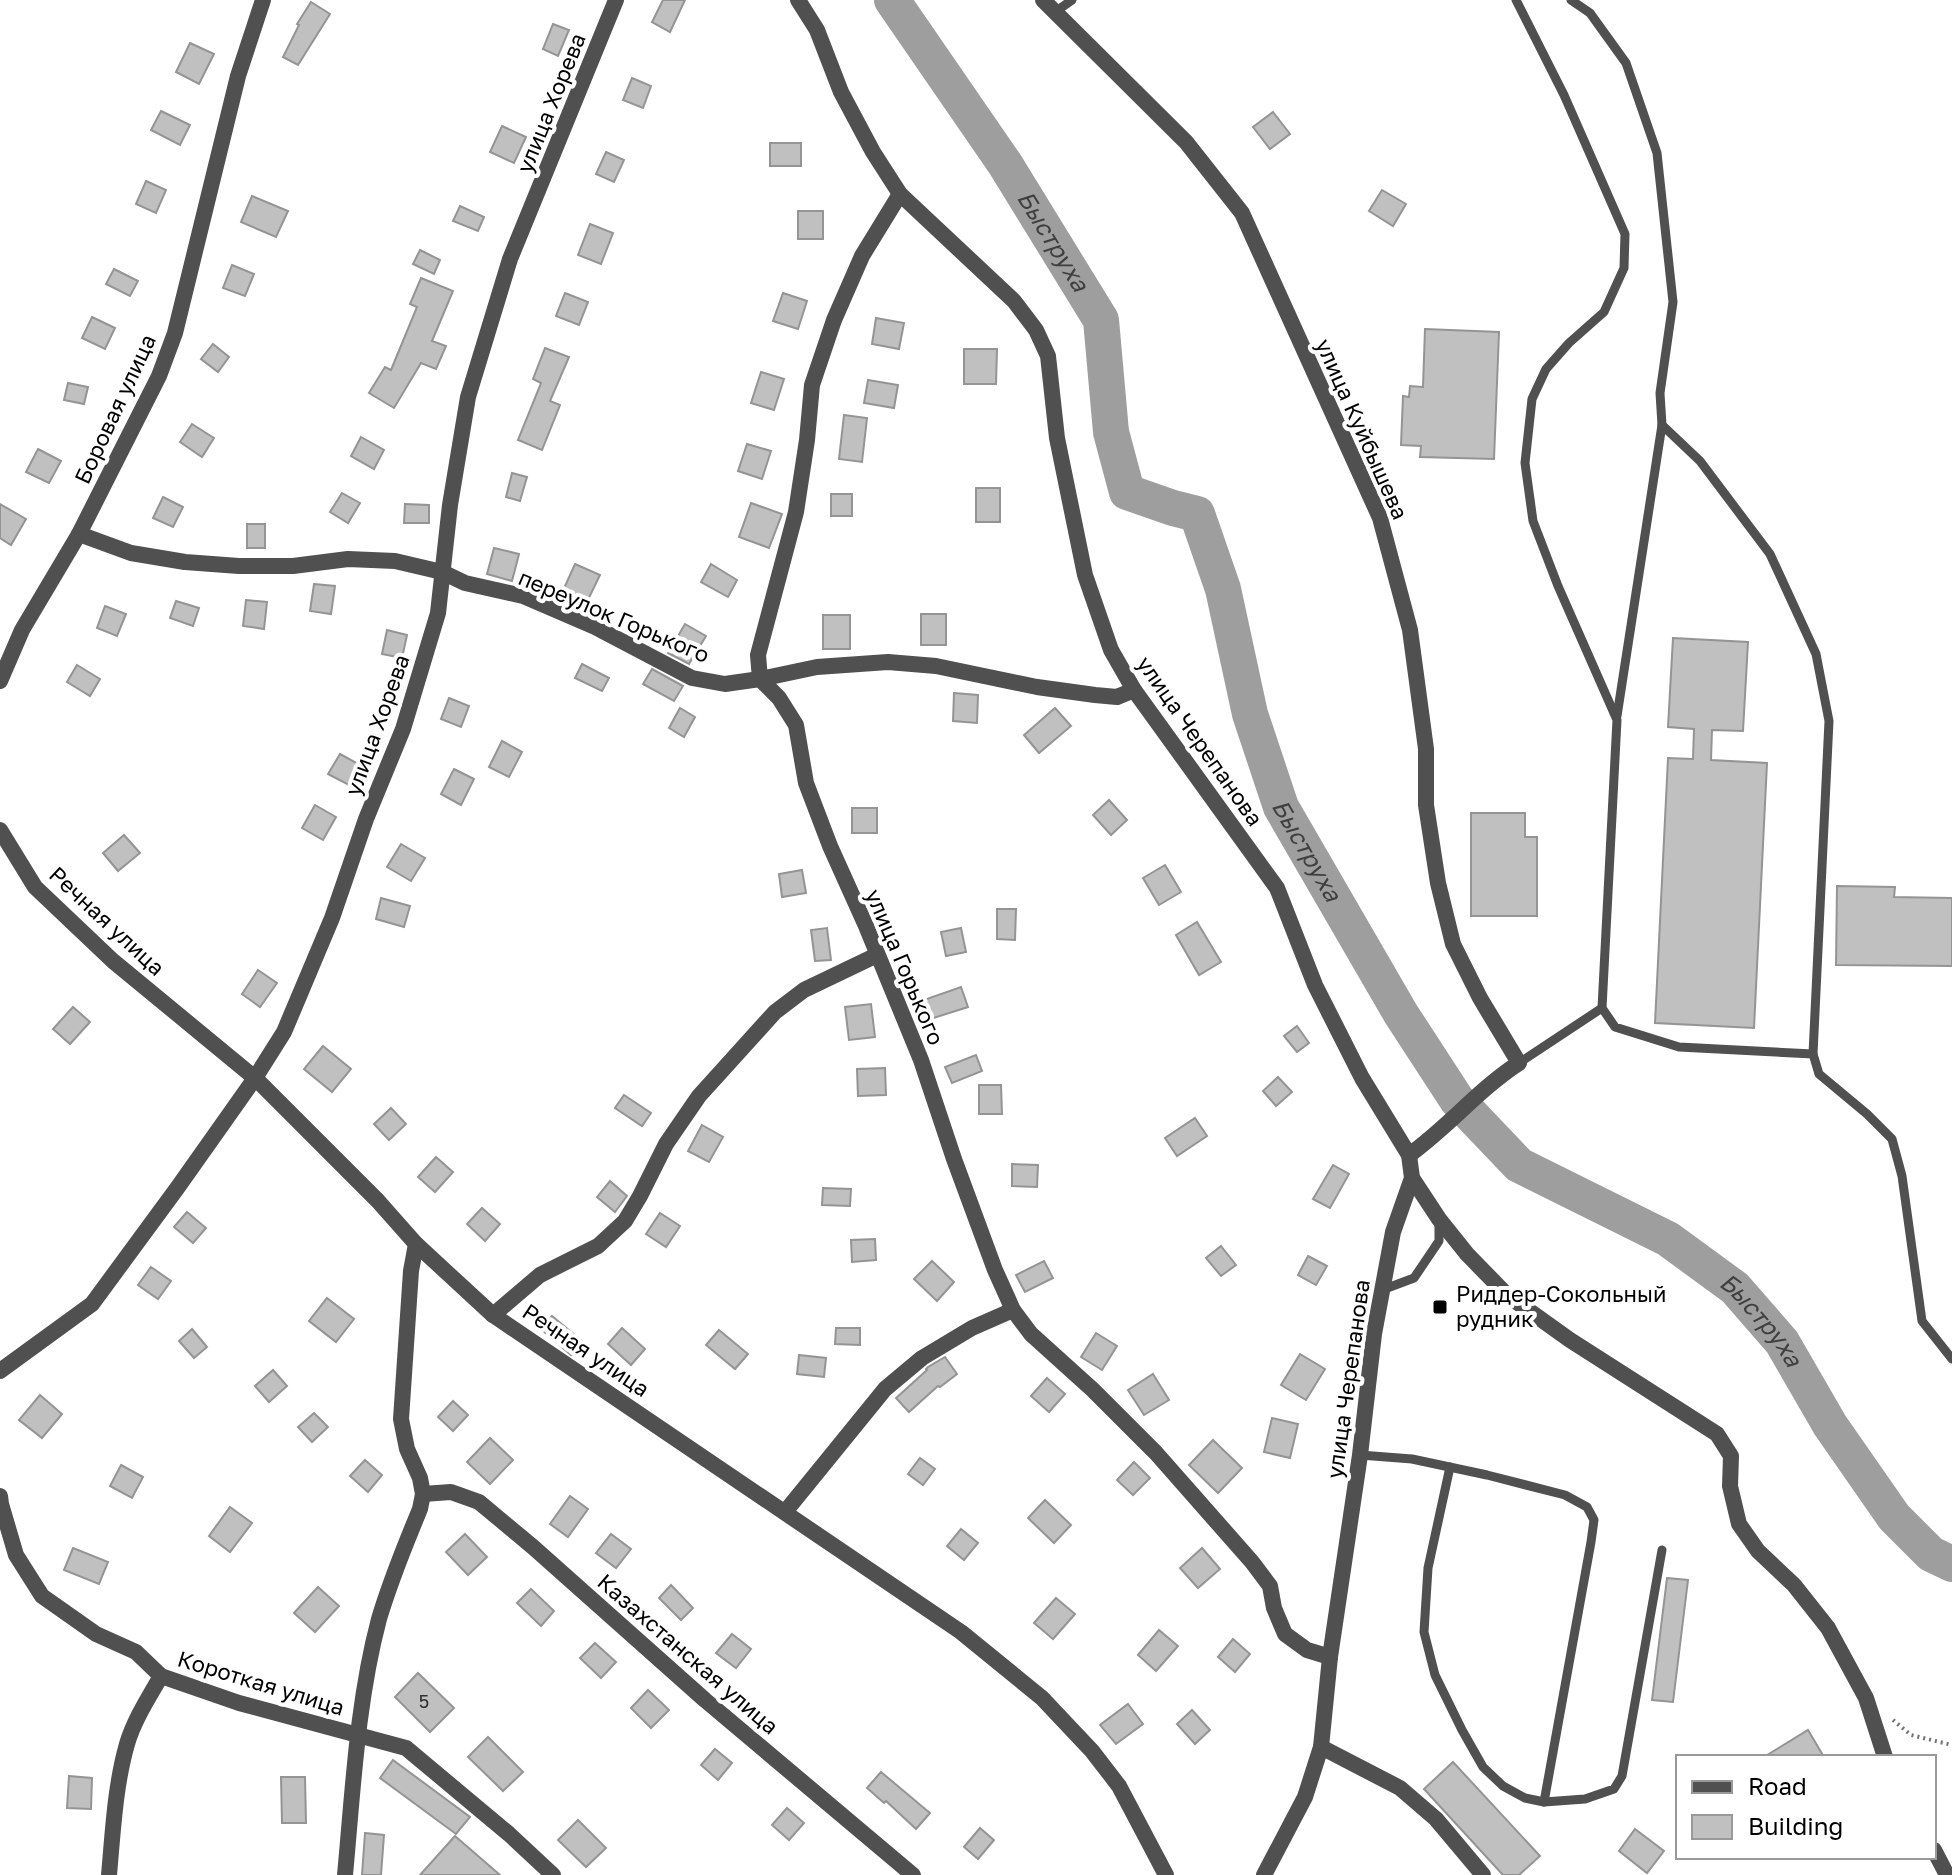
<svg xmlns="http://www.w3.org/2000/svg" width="1952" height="1875" font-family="'Golos Text',sans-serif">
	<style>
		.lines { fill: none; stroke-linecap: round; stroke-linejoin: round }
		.river { stroke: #9e9e9e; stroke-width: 36 }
		.building { fill: #c0c0c0; stroke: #949494; stroke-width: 2 }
		.path { stroke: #727272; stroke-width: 4; stroke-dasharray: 2 4; stroke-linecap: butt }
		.lane { stroke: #505050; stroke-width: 9 }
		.street { stroke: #505050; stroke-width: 16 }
		.poi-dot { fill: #000; stroke: #fff; stroke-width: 3 }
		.labels { text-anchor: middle; stroke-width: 8; stroke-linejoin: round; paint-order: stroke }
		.number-label { font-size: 18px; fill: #303030 }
		.street-label { font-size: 22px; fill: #000; stroke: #fff }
		.poi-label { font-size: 22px; fill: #000; stroke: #fff; text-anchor: start }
		.water-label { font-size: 24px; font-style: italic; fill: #3f3f3f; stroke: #fff }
	</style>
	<rect width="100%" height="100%" fill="#fff"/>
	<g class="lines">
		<path class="river" id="s1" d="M892 0 1005 164 1101 320 1111 432 1127 492 1173 508 1197 514 1223 589 1250 714 1281 807 1401 1014 1457 1100 1519 1165 1668 1239 1735 1288 1782 1342 1830 1425 1894 1517 1931 1554 1952 1564"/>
	</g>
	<g class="building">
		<path d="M663 0H685L670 32 652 22Z"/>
		<path d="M311 2 330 14 298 65 283 57 299 25 297 24Z"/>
		<path d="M553 24 569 30 558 56 543 49Z"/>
		<path d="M190 43 214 54 199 84 176 72Z"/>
		<path d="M632 78 651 86 643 108 623 100Z"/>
		<path d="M161 111 190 125 180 145 151 130Z"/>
		<path d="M1273 112 1290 134 1270 149 1253 127Z"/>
		<path d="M502 126 526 137 514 163 490 152Z"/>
		<rect x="770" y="143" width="31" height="23"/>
		<path d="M606 152 624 160 614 182 596 174Z"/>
		<path d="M146 181 166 190 156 213 136 204Z"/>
		<path d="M1382 190 1406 204 1393 226 1369 211Z"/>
		<path d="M252 196 288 211 276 237 241 222Z"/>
		<path d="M460 206 484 217 478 231 453 221Z"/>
		<rect x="798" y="211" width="25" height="28"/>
		<path d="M590 224 613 233 601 264 578 255Z"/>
		<path d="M420 250 440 260 434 274 413 264Z"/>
		<path d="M232 265 254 274 245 296 223 288Z"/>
		<path d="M114 269 138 281 130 296 106 284Z"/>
		<path d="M421 278 453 291 432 341 446 346 436 369 421 363 394 408 369 393 385 367 391 370 417 307 410 304Z"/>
		<path d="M565 293 588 302 579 325 556 316Z"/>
		<path d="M783 293 807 301 798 329 773 321Z"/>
		<path d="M92 317 115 328 105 349 82 338Z"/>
		<path d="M876 318 904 323 899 349 872 344Z"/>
		<path d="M1425 329 1499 332 1494 459 1420 457 1421 446 1401 445 1403 396 1409 397 1410 386 1423 387Z"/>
		<path d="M213 344 229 357 218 372 201 359Z"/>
		<path d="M545 348 569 357 550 401 560 405 542 450 518 440 541 383 533 379Z"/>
		<path d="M964 349H997L996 384H964Z"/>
		<path d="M761 372 784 379 774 410 751 403Z"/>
		<path d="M868 380 898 385 894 408 864 403Z"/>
		<path d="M68 383 88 387 84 404 64 400Z"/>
		<path d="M844 415 867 418 862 462 839 459Z"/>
		<path d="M192 424 214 438 202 457 180 442Z"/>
		<path d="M361 437 384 450 374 469 351 456Z"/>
		<path d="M747 444 771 451 762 479 738 471Z"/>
		<path d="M38 449 61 461 49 483 26 472Z"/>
		<path d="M512 473 527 477 520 501 506 497Z"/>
		<rect x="976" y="488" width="24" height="34"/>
		<path d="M342 493 360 503 348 523 330 512Z"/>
		<rect x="831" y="494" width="21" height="22"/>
		<path d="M163 497 183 507 173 527 153 518Z"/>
		<path d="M751 503 782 514 769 548 739 537Z"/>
		<path d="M0 504 26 519 11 545 0 538Z"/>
		<path d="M405 504 429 505V523H404Z"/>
		<rect x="247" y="524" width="18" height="24"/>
		<path d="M494 548 519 554 512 581 487 574Z"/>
		<path d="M575 564 600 575 585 606 561 595Z"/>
		<path d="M711 564 737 580 728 597 701 582Z"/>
		<path d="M314 584 335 586 331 614 310 611Z"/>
		<path d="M246 600 267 602 264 629 243 626Z"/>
		<path d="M176 601 199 608 193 626 170 618Z"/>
		<path d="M105 606 126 614 117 636 97 628Z"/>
		<rect x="921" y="614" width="25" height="31"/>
		<rect x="823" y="615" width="27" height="34"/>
		<path d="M685 624 706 636 689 664 668 653Z"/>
		<path d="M387 630 407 635 402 658 382 654Z"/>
		<path d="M1673 638 1748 642 1743 731 1712 730 1711 760 1767 763 1754 1028 1655 1023 1668 758 1693 759 1694 729 1668 727Z"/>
		<path d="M582 664 609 678 602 691 575 678Z"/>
		<path d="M77 665 100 679 90 696 67 682Z"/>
		<path d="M652 669 683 686 674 701 643 684Z"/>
		<path d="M954 693 978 695 977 723 953 721Z"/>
		<path d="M449 698 469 706 461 727 441 719Z"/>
		<path d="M680 708 695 717 684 737 669 728Z"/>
		<path d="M1055 708 1071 726 1039 753 1024 735Z"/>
		<path d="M502 741 522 752 509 777 489 767Z"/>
		<path d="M340 754 360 765 349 785 328 774Z"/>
		<path d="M454 769 474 779 461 805 441 794Z"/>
		<path d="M1109 800 1127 820 1111 835 1093 815Z"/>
		<path d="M315 805 336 817 323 840 302 828Z"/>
		<rect x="852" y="808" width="25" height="25"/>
		<path d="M1471 813H1525V837H1537V916H1471Z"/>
		<path d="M124 835 140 853 118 871 103 853Z"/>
		<path d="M401 844 425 858 411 881 387 867Z"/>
		<path d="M1165 865 1181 892 1159 905 1143 878Z"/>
		<path d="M802 870 806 893 782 897 779 874Z"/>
		<path d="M1837 886 1895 887 1894 897 1952 898V966L1836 965Z"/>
		<path d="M381 898 410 906 404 927 376 919Z"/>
		<path d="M997 909H1016L1015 940 997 939Z"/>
		<path d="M1197 922 1221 962 1199 975 1176 935Z"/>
		<path d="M827 928 831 960 815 961 811 930Z"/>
		<path d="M961 928 966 952 946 956 941 932Z"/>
		<path d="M258 970 277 983 260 1007 242 994Z"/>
		<path d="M961 987 968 1007 924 1021 918 1002Z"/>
		<path d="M871 1004 875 1037 849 1040 845 1007Z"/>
		<path d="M73 1007 90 1022 70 1044 53 1029Z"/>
		<path d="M1297 1026 1309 1043 1297 1052 1284 1036Z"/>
		<path d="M323 1046 351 1069 332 1092 304 1069Z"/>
		<path d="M976 1055 982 1071 952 1083 945 1067Z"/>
		<path d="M885 1068 886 1095 858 1096 857 1069Z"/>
		<path d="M1278 1077 1292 1092 1276 1106 1263 1091Z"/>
		<path d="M979 1085H1001L1002 1114H979Z"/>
		<path d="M624 1095 651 1113 642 1126 615 1108Z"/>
		<path d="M391 1108 406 1124 389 1140 374 1124Z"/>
		<path d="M1195 1118 1207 1136 1177 1156 1165 1138Z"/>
		<path d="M702 1125 723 1137 709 1162 688 1151Z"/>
		<path d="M436 1157 453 1172 435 1192 418 1177Z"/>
		<path d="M1012 1164 1038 1165 1037 1187 1012 1186Z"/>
		<path d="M1333 1165 1349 1174 1330 1208 1313 1199Z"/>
		<path d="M610 1181 627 1196 615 1212 597 1197Z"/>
		<path d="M823 1188 851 1189 850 1206 822 1205Z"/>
		<path d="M482 1208 500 1224 485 1241 467 1224Z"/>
		<path d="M187 1212 206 1228 193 1243 174 1227Z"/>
		<path d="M660 1213 680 1226 666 1247 646 1234Z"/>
		<path d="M875 1239 876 1260 852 1262 851 1240Z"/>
		<path d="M1221 1246 1236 1265 1221 1276 1206 1258Z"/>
		<path d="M1308 1256 1327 1266 1316 1285 1298 1275Z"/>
		<path d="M932 1261 954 1282 937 1301 914 1279Z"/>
		<path d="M1044 1261 1053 1278 1025 1292 1016 1275Z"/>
		<path d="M151 1267 171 1281 158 1299 138 1285Z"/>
		<path d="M327 1298 354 1319 336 1342 309 1321Z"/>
		<path d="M552 1316 582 1341 571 1355 541 1329Z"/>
		<path d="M622 1328 645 1349 631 1365 608 1344Z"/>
		<path d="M836 1328H860V1345L835 1344Z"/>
		<path d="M192 1329 207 1347 194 1358 179 1341Z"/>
		<path d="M719 1330 748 1354 735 1369 706 1345Z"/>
		<path d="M1096 1333 1117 1346 1102 1370 1081 1357Z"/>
		<path d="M1300 1354 1325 1369 1306 1400 1281 1385Z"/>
		<path d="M799 1355 826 1358 824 1377 797 1374Z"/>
		<path d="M945 1357 957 1374 940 1387 938 1386 909 1412 896 1398 927 1370 926 1369 928 1367Z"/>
		<path d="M273 1370 287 1386 269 1402 255 1386Z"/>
		<path d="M1153 1374 1169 1400 1144 1415 1128 1390Z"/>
		<path d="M1047 1378 1065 1394 1049 1412 1031 1396Z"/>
		<path d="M40 1395 62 1414 42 1438 19 1420Z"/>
		<path d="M453 1401 468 1415 453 1431 438 1417Z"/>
		<path d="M314 1413 328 1427 312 1442 298 1427Z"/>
		<path d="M1272 1418 1298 1424 1290 1458 1264 1452Z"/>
		<path d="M490 1438 513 1460 490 1484 467 1462Z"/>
		<path d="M1213 1440 1242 1468 1218 1493 1189 1465Z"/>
		<path d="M920 1458 935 1469 923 1485 908 1474Z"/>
		<path d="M365 1460 382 1475 368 1492 350 1476Z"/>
		<path d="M1134 1462 1150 1478 1133 1495 1117 1480Z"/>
		<path d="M121 1465 143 1477 132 1498 110 1486Z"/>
		<path d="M570 1496 588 1509 568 1537 550 1524Z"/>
		<path d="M1045 1500 1071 1525 1054 1543 1028 1518Z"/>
		<path d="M230 1507 252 1523 230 1552 209 1536Z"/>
		<path d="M961 1529 978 1543 964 1560 947 1546Z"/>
		<path d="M465 1534 487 1557 468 1575 446 1552Z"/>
		<path d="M611 1534 631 1549 616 1568 596 1553Z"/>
		<path d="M73 1548 108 1562 99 1584 64 1570Z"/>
		<path d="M1202 1548 1220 1569 1198 1588 1180 1568Z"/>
		<path d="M1667 1578 1688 1580 1673 1702 1652 1700Z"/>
		<path d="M671 1585 693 1608 681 1620 659 1598Z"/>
		<path d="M318 1587 339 1606 315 1632 294 1613Z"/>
		<path d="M531 1589 554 1611 541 1626 517 1603Z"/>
		<path d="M1056 1598 1075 1614 1053 1639 1034 1623Z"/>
		<path d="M1159 1630 1178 1646 1156 1671 1138 1655Z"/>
		<path d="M732 1634 751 1649 736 1668 716 1653Z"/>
		<path d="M1233 1639 1250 1654 1235 1672 1218 1657Z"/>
		<path d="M595 1643 616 1662 601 1678 580 1658Z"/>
		<path d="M418 1673 454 1708 430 1732 395 1697Z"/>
		<path d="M648 1690 669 1710 651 1728 631 1708Z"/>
		<path d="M1128 1704 1143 1724 1116 1744 1100 1725Z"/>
		<path d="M1192 1710 1210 1730 1195 1744 1177 1724Z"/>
		<path d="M1808 1730 1824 1757H1764Z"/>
		<path d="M488 1737 523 1772 503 1791 468 1757Z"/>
		<path d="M715 1749 732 1763 718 1780 701 1765Z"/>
		<path d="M393 1760 470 1817 456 1834 380 1778Z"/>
		<path d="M1453 1762 1540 1856 1519 1875H1503L1424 1789Z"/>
		<path d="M881 1772 930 1813 916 1829 886 1801 884 1803 867 1788Z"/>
		<path d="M69 1776 92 1778 91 1809 67 1808Z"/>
		<path d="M281 1777H305L306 1823H282Z"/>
		<path d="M787 1808 804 1823 789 1840 772 1825Z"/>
		<path d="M578 1820 606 1848 586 1867 558 1840Z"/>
		<path d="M980 1828 994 1840 978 1859 964 1847Z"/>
		<path d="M1635 1829 1664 1851 1647 1873 1619 1851Z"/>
		<path d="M365 1833 384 1835 381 1875H362Z"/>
		<path d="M455 1836 500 1875H420Z"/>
	</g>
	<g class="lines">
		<path class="path" d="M1893 1720 1911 1735 1952 1745"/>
		<g class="lane">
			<path d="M1516 0 1564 95 1625 234 1624 268 1604 312 1569 343 1546 369 1532 399 1525 463 1533 521 1558 586 1617 720 1602 1008 1615 1027 1679 1047 1813 1054"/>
			<path d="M1571 0 1590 13 1626 63 1657 153 1673 302 1660 393 1662 425 1700 461 1770 554 1816 654 1829 721 1813 1054 1819 1074 1867 1114 1892 1139 1902 1176 1922 1321 1952 1359"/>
			<path d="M1055 12 1072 0"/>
			<path d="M1617 716 1662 425"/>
			<path d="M1519 1063 1602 1008"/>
			<path d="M1382 1290 1414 1278 1439 1241V1220"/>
			<path d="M1360 1455 1412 1459 1487 1475 1565 1495 1587 1507 1594 1520 1591 1542 1544 1802"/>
			<path d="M1450 1467 1428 1568 1424 1632 1435 1675 1462 1730 1483 1767 1503 1786 1525 1798 1544 1802 1585 1799 1614 1789 1622 1776 1662 1550"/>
		</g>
		<g class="street">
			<path d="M798 0 817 30 841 92 873 152 900 194 1014 301 1036 330 1048 356 1057 438 1085 575 1111 650 1134 690 1277 888 1315 985 1362 1078 1409 1155 1412 1178 1393 1232 1374 1334 1360 1455 1330 1657 1321 1747 1305 1797 1264 1875"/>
			<path d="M1043 0 1186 142 1242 213 1380 518 1410 630 1426 749V805L1438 883 1453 944 1480 998 1519 1063C1479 1089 1448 1127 1409 1155"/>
			<path d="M900 194 862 256 834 320 812 385 807 440 796 512 758 655 760 679 779 698 796 725 806 783 830 846 866 926 921 1060 954 1159 995 1270 1013 1310 1031 1334 1093 1390 1156 1453 1252 1562 1270 1586 1274 1608 1285 1634 1307 1650 1330 1657"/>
			<path d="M79 534 131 553 185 562 239 566H293L348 559 395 561 442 572 465 583 523 596 595 627 692 678 725 684 760 679 817 667 888 662 936 666 1037 687 1095 695 1117 697 1134 690"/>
			<path d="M0 681 22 630 79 534 159 376 175 333 238 76 263 0"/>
			<path d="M0 830 35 887 113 961 255 1078 378 1201 416 1244 493 1315 961 1632 1042 1698 1092 1751 1119 1786 1166 1875"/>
			<path d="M1412 1178 1439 1219 1467 1254 1507 1295 1570 1340 1717 1434 1731 1456 1730 1486 1739 1524 1758 1551 1794 1585 1828 1628 1866 1698 1885 1757"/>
			<path d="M493 1315 540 1275 598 1246 625 1221 640 1196 666 1144 699 1096 775 1012 804 990 877 955"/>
			<path d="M0 1371 92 1304 178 1187 255 1078 284 1032 332 918 366 819 403 729 438 613 450 505 468 397 510 259 616 0"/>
			<path d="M423 1494 451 1492 479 1502 533 1547 705 1700 913 1875"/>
			<path d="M0 1496 1 1504 16 1555 42 1596 96 1634 136 1652 161 1676 239 1703 406 1748 509 1834 553 1875"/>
			<path d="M785 1512 885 1389 922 1358 972 1328 1013 1310"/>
			<path d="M1321 1747 1400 1788 1436 1819 1483 1875"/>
			<path d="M1934 1850 1947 1875"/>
			<path d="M109 1875C113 1831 115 1786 127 1744 134 1720 149 1697 161 1676"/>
			<path d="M345 1875C353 1790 357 1702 379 1619 390 1582 405 1545 420 1509L423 1494 420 1478 407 1449 401 1419 411 1271 416 1244"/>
		</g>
	</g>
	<rect class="poi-dot" x="1432" y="1299" width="16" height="16" rx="4"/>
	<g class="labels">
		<g class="number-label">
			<text x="424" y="1708">5</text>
		</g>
		<g class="street-label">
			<text transform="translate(551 103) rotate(-68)" y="8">улица Хорева</text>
			<text transform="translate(115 409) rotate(-65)" y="8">Боровая улица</text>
			<text transform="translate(1362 429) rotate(66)" y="8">улица Куйбышева</text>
			<text transform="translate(614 616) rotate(23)" y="8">переулок Горького</text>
			<text transform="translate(377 725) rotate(-70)" y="8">улица Хорева</text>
			<text transform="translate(1200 741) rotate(55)" y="8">улица Черепанова</text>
			<text transform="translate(107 921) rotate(43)" y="8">Речная улица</text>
			<text transform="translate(905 967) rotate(67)" y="8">улица Горького</text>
			<text transform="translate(586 1350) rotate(34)" y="8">Речная улица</text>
			<text transform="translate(1348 1379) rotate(-82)" y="8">улица Черепанова</text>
			<text transform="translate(688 1654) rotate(41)" y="8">Казахстанская улица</text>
			<text transform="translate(261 1683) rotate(17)" y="8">Короткая улица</text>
		</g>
		<g class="poi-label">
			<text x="1456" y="1302">Риддер-Сокольный<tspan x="1456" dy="25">рудник</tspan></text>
		</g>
		<g class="water-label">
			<text dy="8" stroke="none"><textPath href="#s1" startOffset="290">Быструха</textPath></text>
			<text dy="8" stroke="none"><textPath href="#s1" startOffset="986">Быструха</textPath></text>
			<text dy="8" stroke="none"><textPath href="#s1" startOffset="1658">Быструха</textPath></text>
		</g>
	</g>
	<rect x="1676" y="1755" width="260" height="104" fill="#ffffff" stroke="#999999" stroke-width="2"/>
	<rect x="1692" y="1781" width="40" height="12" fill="#505050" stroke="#999999" stroke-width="2"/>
	<text x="1748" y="1795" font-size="24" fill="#000000">Road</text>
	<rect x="1692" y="1815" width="40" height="24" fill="#c0c0c0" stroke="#999999" stroke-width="2"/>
	<text x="1748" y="1835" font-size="24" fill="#000000">Building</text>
</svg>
